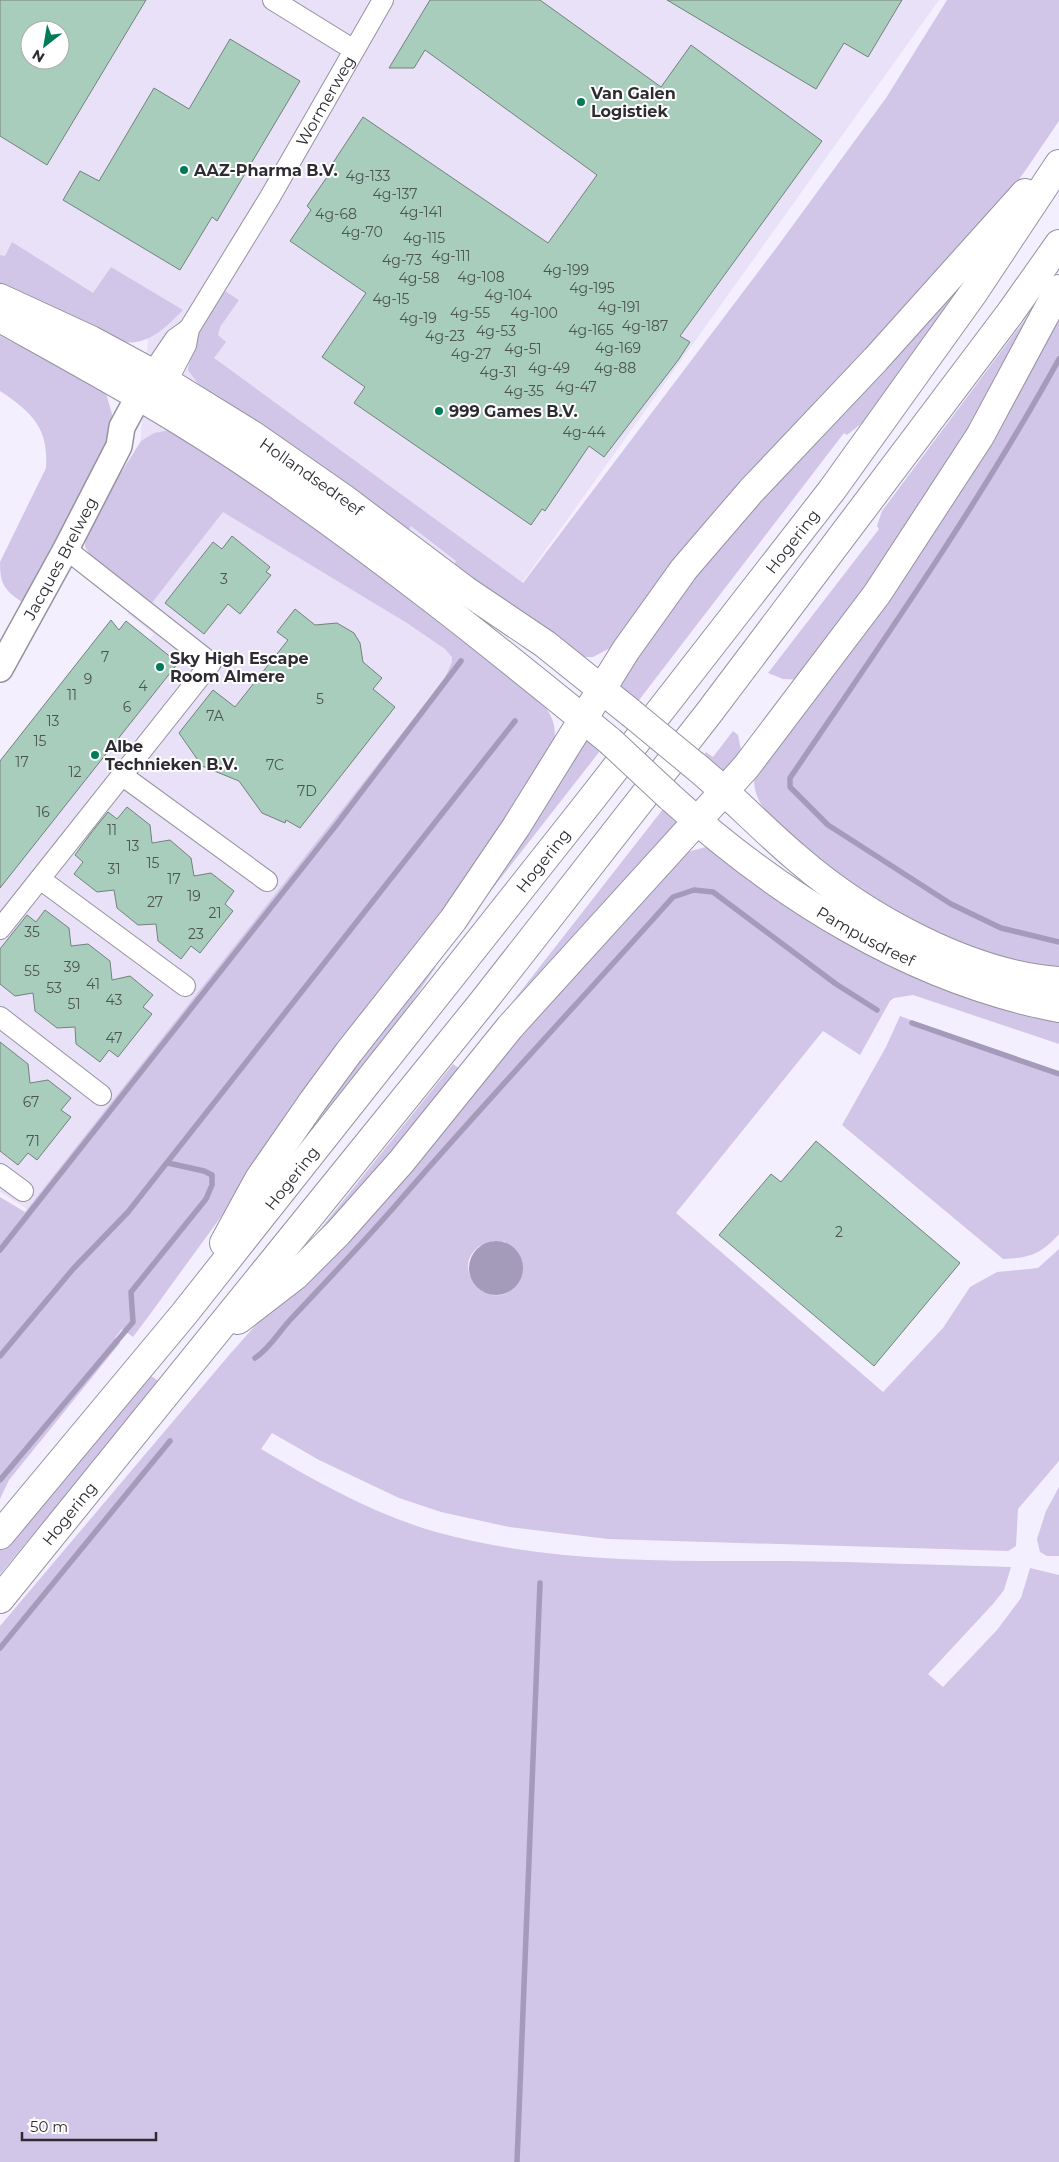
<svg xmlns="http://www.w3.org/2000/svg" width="1059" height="2162" font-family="Montserrat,sans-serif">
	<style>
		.built { fill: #e8e1f7; fill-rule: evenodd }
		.green { fill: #d1c6e7; fill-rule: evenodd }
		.water { fill: #a49ab9 }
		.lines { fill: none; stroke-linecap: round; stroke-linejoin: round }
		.stream { stroke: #a49ab9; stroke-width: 5.5 }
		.building { fill: #a8cdbc; stroke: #72827b; fill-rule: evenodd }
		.minor-casing { stroke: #9692a0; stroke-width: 22 }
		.tertiary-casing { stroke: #9692a0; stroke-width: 28 }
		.secondary-casing { stroke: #9692a0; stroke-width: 30 }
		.trunk-casing { stroke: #9692a0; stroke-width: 30 }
		.minor { stroke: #fff; stroke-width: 20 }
		.tertiary { stroke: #fff; stroke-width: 25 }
		.secondary { stroke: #fff; stroke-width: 28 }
		.trunk { stroke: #fff; stroke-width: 28 }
		.secondary-bridge-casing { stroke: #9692a0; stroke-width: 30; stroke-linecap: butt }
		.secondary-bridge { stroke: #fff; stroke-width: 28 }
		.poi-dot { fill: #007b58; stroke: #fff; stroke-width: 2 }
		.labels { text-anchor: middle; stroke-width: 4; stroke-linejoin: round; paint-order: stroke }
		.number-label { font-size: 14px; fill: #4c5454 }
		.poi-label { font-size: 16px; font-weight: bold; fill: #2e2c32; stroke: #fff; text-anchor: start }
		.street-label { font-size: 16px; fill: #2e2c32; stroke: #fff }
	</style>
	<rect width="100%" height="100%" fill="#f4efff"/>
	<path class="built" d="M0 0H939L378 784 46 1221 0 1192V833L154 634 128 614 148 340 0 284ZM30 30H60V60H30Z"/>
	<g class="green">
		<path d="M947 0H1059V121L1025 171 997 208 612 647 593 657H580L454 565 456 561 411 526 408 531 202 389 188 370 194 336 223 290 239 300 220 327 218 335 226 342 214 358 523 583 777 247 886 98Z"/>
		<path d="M1006 223 862 423 847 435 844 433 636 704 610 687 728 535Z"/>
		<path d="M12 242 93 293 111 267 183 310C165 328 148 346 122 342L0 292V255L5 256Z"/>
		<path d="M1047 290 1005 378 804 680 783 679 768 673 879 529 877 526 882 511Z"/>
		<path d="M1059 304V976C968 958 865 901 796 840 774 820 749 803 755 770Z"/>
		<path d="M0 336 84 378 106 393 112 414 111 435 22 602C4 590 0 584 0 562L46 468C49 427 31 412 0 391Z"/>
		<path d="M171 430 347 545 367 567 542 703C571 736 544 763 528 795L148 1317 133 1337 122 1329 115 1338 120 1343 9 1480 0 1499V1197L25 1212 444 680 452 662V657L445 649 407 623 223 512 151 604 92 558 85 547 86 528 141 441 154 433Z"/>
		<path d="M733 731 738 735 743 760 729 778 699 761 706 752 713 757Z"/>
		<path d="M579 734 600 751 432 966 435 968 401 1018 267 1184Z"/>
		<path d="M663 809 678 825 448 1095 289 1268 453 1064 460 1069Z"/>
		<path d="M706 847 1059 1012V1044L913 995 894 998 890 1001 860 1055 823 1031 676 1213 883 1392 943 1328 970 1287 997 1272 1038 1268 1059 1249V1461L1018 1509 1016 1546 1008 1551 608 1539 509 1527 441 1512 399 1498 319 1460 272 1433 261 1449C317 1482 373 1514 436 1532 551 1564 671 1561 790 1561 864 1562 937 1565 1011 1567L1004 1590 993 1604 928 1674 943 1687 997 1630 1021 1598 1030 1568 1059 1575V2162H0V1626L230 1354 490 1061 684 853ZM493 1241 505 1242C517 1254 528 1262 519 1280 498 1319 449 1274 476 1249 480 1245 487 1243 493 1241Z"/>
		<path d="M900 1016 1059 1074V1234C1041 1254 1030 1258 1003 1259L842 1125 886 1047Z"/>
		<path d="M145 1372 160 1382 0 1574V1550Z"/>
		<path d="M1059 1487V1556H1047L1040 1552 1037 1539 1046 1511Z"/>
	</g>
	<circle class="water" cx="496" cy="1268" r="27"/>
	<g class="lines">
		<g class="stream">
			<path d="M1059 359C979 504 883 641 790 778V787L828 825 951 904 1001 928 1059 942"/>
			<path d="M912 1023 1059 1074"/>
			<path d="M0 1250 337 824 461 661"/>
			<path d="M0 1356 73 1269 128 1212 515 721"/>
			<path d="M255 1358C270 1348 278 1333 290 1320 326 1282 361 1245 395 1206 486 1101 581 1000 673 897L694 890 713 892 836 984 877 1010"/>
			<path d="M0 1480 133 1322 131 1292 206 1199 212 1185V1175L204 1171 168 1163"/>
			<path d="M0 1648 170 1441"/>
			<path d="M517 2162 540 1583"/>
		</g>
	</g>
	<g class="building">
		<path d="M0 0H146L47 165 0 136ZM30 30H60V60H30Z"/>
		<path d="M430 0H540L661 87 691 45 822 141 680 336 690 342 679 359 604 457 589 446 545 511 542 509 531 525 354 403 365 387 322 357 366 293 290 241 311 210 307 206 327 177 325 175 363 117 548 243 597 175 425 50 414 68H389Z"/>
		<path d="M667 0H902L868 57 844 43 816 89Z"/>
		<path d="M230 39 300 81 217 221 212 217 180 270 63 200 80 171 99 181 154 88 189 109Z"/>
		<path d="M232 536 270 567 266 572 271 575 240 614 228 604 204 634 165 603 213 542 222 549Z"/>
		<path d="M295 609 315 625 337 623 354 633 360 643 363 662 382 678 373 689 395 707 300 828 286 820 285 823 262 813 239 781 202 766 179 733 213 690 235 707 288 640 277 632Z"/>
		<path d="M111 620 119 630 126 621 178 663 0 888V761Z"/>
		<path d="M127 807 150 825 152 843 170 840 191 858 194 876 211 873 234 891 225 904 233 911 200 953 191 946 181 959 158 941 156 924 138 925 117 908 114 890 97 892 74 874 83 862 75 855 91 833 108 812 117 819Z"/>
		<path d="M45 910 69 928 71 946 88 944 110 961 112 980 130 976 153 995 143 1007 152 1014 118 1057 109 1050 100 1062 76 1044 75 1027 57 1028 35 1011 33 993 15 996 0 984V949L27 915 36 922Z"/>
		<path d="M0 1042 28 1064 30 1083 48 1080 71 1098 61 1110 71 1117 37 1160 28 1153 18 1165 0 1151Z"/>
		<path d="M816 1141 960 1263 874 1366 719 1235 771 1174 781 1182Z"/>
	</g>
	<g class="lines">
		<defs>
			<g id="minor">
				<path d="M273 0 354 50"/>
				<path d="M152 373 175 339 189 329"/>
				<path id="s1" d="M166 383 186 345 189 329 270 197 383 0"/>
				<path d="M123 776 267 881"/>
				<path d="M40 879 185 986"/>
				<path d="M0 929 211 663 66 549"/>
				<path d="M0 1017 101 1095"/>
				<path d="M0 1174 23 1191"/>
			</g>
			<g id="tertiary">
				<path id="s2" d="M0 669 66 549 119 446 122 427 148 379"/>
			</g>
			<g id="secondary">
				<path id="s3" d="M0 298 91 340 152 373 254 436 343 498 465 590 545 644 631 713"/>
				<path d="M0 318C87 366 174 414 256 470 379 554 495 647 610 741"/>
				<path d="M694 765C730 794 762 829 798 859 865 917 970 975 1059 981"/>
				<path id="s4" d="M670 797C779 896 912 980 1059 1008"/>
			</g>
			<g id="trunk">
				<path d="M224 1243 259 1179 313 1101 349 1052 453 920 516 827 626 650 684 569 751 491 876 359 1025 193"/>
				<path d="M238 1320 295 1276 338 1233 401 1162 510 1027 746 767 877 594 980 436 1059 289"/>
				<path id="s5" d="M0 1535 184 1314 590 801 832 490 974 292 1059 164"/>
				<path id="s6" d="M0 1599 482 1003 708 714 1011 312 1059 244"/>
			</g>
		</defs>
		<use href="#minor" class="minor-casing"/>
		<use href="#tertiary" class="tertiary-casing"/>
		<use href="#secondary" class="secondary-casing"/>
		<use href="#trunk" class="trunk-casing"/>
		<use href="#minor" class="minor"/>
		<use href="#tertiary" class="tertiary"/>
		<use href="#secondary" class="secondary"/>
		<use href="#trunk" class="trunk"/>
		<defs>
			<g id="secondary-bridge">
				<path d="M631 713 694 765"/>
				<path d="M610 741 670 797"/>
			</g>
		</defs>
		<use href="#secondary-bridge" class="secondary-bridge-casing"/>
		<use href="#secondary-bridge" class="secondary-bridge"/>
	</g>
	<g class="poi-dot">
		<circle cx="581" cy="102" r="5"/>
		<circle cx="184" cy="170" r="5"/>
		<circle cx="439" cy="411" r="5"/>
		<circle cx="160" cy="667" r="5"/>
		<circle cx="95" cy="755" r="5"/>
	</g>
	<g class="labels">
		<g class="number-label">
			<text x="368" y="181">4g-133</text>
			<text x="395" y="199">4g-137</text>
			<text x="421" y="217">4g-141</text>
			<text x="336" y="219">4g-68</text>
			<text x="362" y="237">4g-70</text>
			<text x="424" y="243">4g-115</text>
			<text x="451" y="261">4g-111</text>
			<text x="402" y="265">4g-73</text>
			<text x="566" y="275">4g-199</text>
			<text x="481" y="282">4g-108</text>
			<text x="419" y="283">4g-58</text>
			<text x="592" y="293">4g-195</text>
			<text x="508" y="300">4g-104</text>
			<text x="391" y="304">4g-15</text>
			<text x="619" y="312">4g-191</text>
			<text x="470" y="318">4g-55</text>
			<text x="534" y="318">4g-100</text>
			<text x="418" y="323">4g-19</text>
			<text x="645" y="331">4g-187</text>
			<text x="591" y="335">4g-165</text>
			<text x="496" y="336">4g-53</text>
			<text x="445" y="341">4g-23</text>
			<text x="618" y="353">4g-169</text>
			<text x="523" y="354">4g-51</text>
			<text x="471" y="359">4g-27</text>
			<text x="549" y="373">4g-49</text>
			<text x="615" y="373">4g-88</text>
			<text x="498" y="377">4g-31</text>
			<text x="576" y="392">4g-47</text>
			<text x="524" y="396">4g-35</text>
			<text x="584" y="437">4g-44</text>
			<text x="224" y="584">3</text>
			<text x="105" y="662">7</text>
			<text x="88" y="684">9</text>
			<text x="143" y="691">4</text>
			<text x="72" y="700">11</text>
			<text x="320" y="704">5</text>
			<text x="127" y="712">6</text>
			<text x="215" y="721">7A</text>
			<text x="53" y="726">13</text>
			<text x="40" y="746">15</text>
			<text x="22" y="767">17</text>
			<text x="275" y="770">7C</text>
			<text x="75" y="777">12</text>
			<text x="307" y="796">7D</text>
			<text x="43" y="817">16</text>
			<text x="112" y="835">11</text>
			<text x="133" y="851">13</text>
			<text x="153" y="868">15</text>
			<text x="114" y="874">31</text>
			<text x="174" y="884">17</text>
			<text x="194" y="901">19</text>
			<text x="155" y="907">27</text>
			<text x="215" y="918">21</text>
			<text x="32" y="937">35</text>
			<text x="196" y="939">23</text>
			<text x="72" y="972">39</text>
			<text x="32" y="976">55</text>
			<text x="93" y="989">41</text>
			<text x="54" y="993">53</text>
			<text x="114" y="1005">43</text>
			<text x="74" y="1009">51</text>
			<text x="114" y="1043">47</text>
			<text x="31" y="1107">67</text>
			<text x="33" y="1146">71</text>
			<text x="839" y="1237">2</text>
		</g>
		<g class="poi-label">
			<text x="591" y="99">Van Galen<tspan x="591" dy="18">Logistiek</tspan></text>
			<text x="194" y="176">AAZ-Pharma B.V.</text>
			<text x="449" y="417">999 Games B.V.</text>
			<text x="170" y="664">Sky High Escape<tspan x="170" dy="18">Room Almere</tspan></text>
			<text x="105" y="752">Albe<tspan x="105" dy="18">Technieken B.V.</tspan></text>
		</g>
		<g class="street-label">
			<text dy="6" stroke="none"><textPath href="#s1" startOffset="325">Wormerweg</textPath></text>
			<text dy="6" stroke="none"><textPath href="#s3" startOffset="360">Hollandsedreef</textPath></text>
			<text dy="6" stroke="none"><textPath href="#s5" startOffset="1271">Hogering</textPath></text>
			<text dy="6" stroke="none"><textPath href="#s2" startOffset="126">Jacques Brelweg</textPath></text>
			<text dy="6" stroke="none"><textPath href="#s5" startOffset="866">Hogering</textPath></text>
			<text dy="6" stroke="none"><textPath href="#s4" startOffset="241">Pampusdreef</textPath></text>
			<text dy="6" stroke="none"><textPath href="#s5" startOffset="461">Hogering</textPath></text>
			<text dy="6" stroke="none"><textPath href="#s6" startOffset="110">Hogering</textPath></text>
		</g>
	</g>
	<g transform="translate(45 45) rotate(211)"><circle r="24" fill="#ffffff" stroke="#ababad"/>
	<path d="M0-4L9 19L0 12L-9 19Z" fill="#007b58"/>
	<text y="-8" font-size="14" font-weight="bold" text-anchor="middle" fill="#2e2c32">N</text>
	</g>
	<path d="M22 2132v8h134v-8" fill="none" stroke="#2e2c32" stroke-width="2.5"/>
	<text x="30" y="2132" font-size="15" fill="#2e2c32" stroke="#ffffff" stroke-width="4" paint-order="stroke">50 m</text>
</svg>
